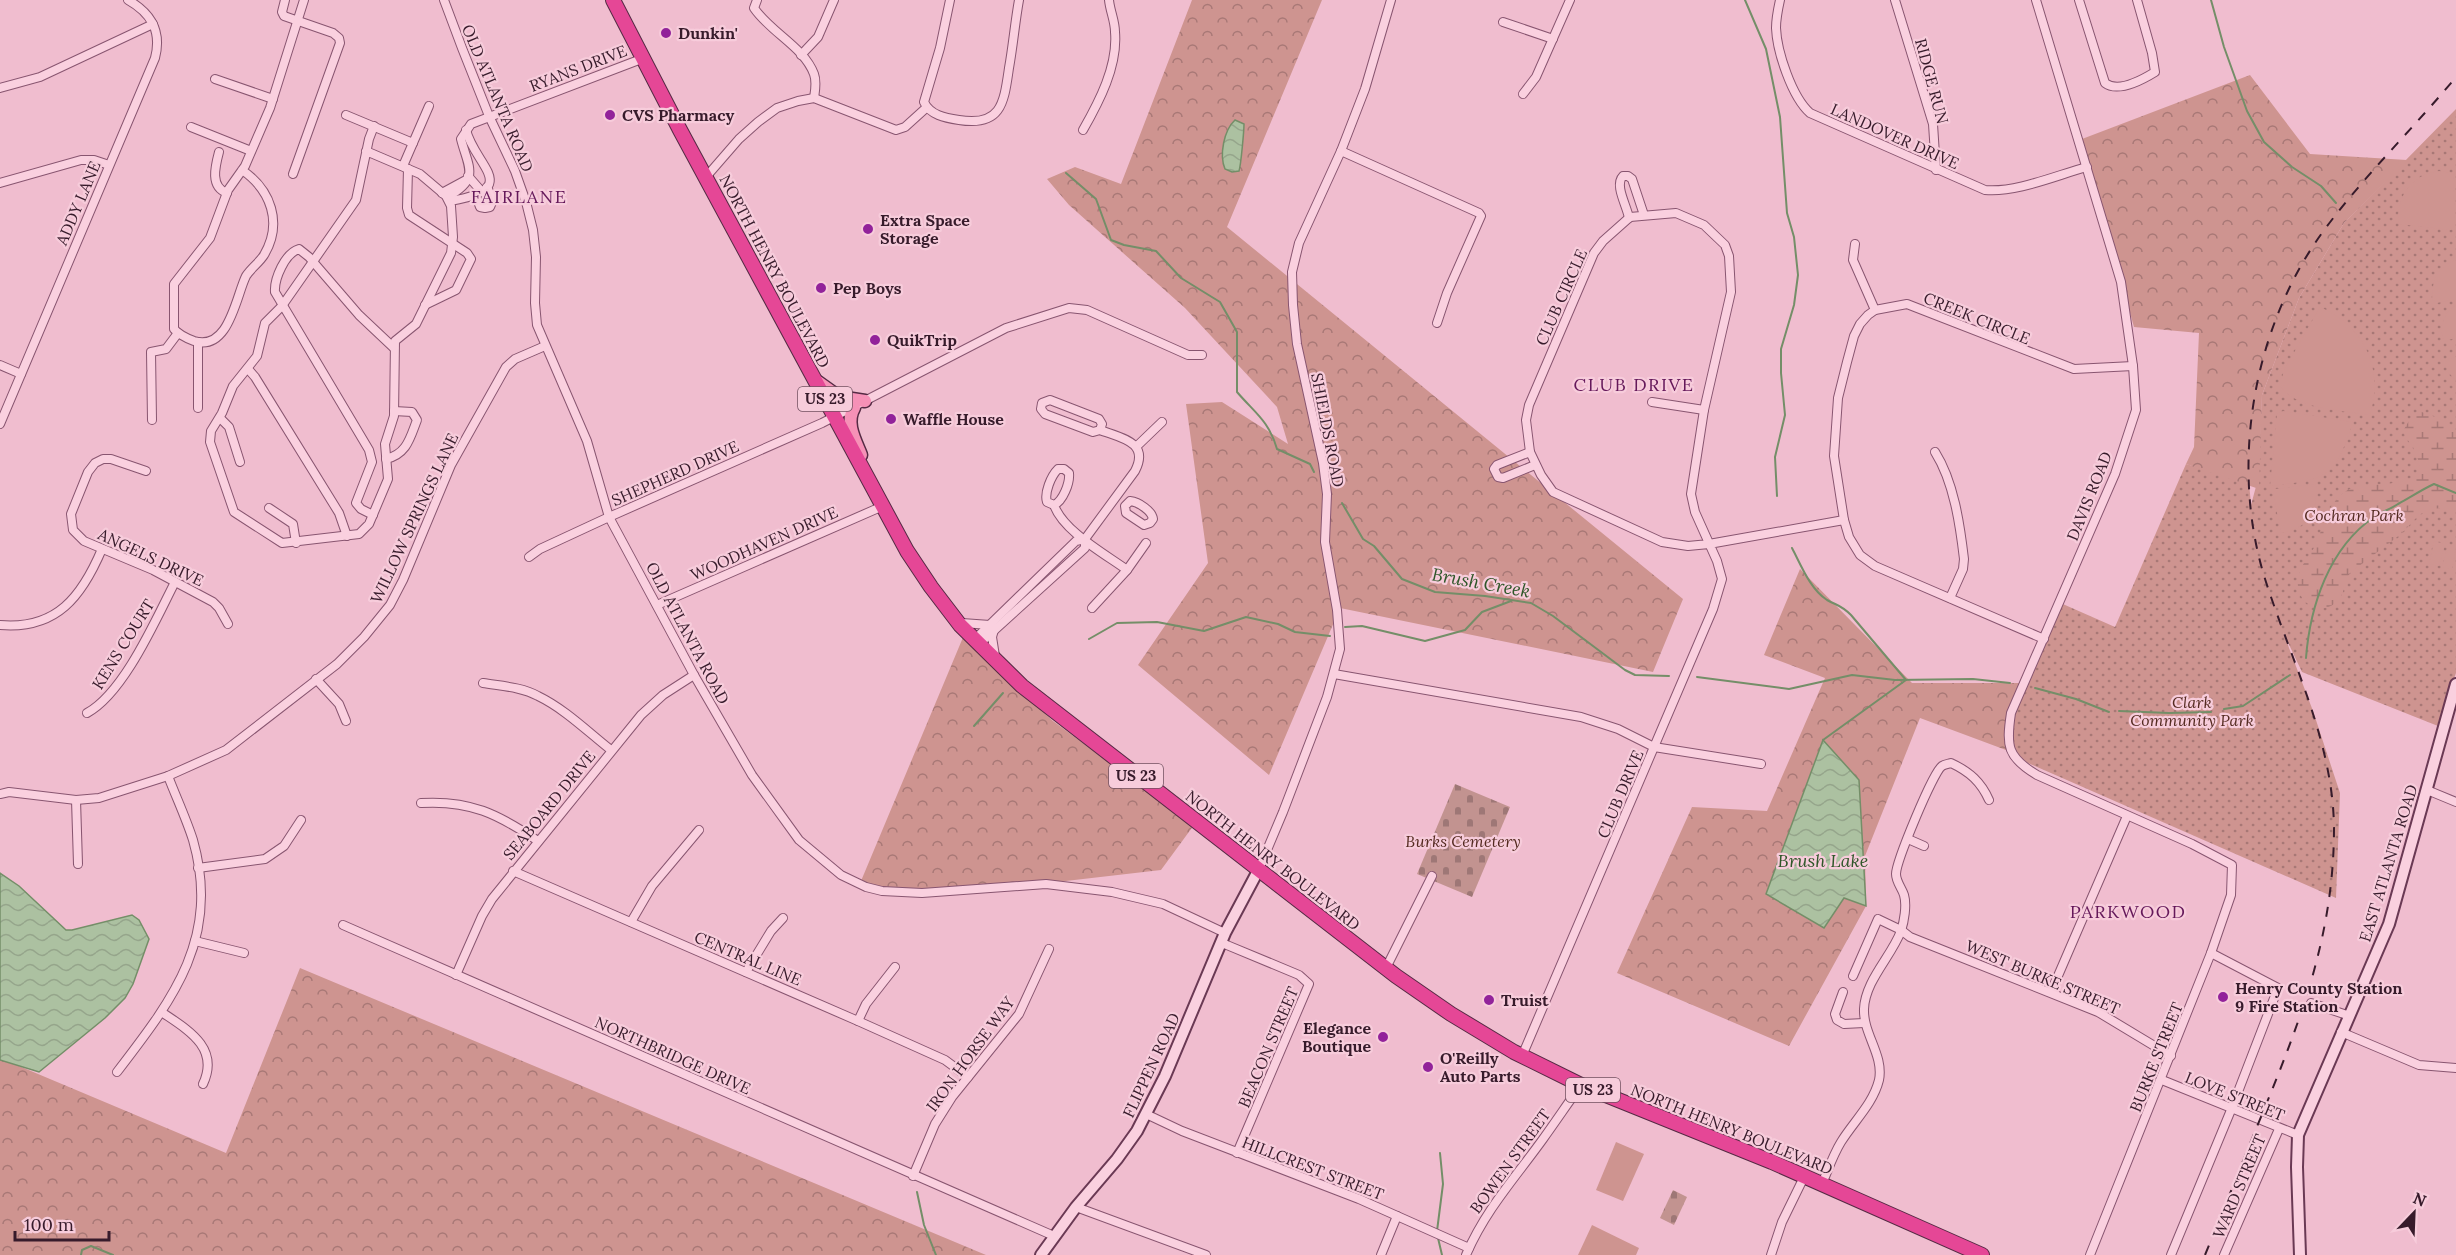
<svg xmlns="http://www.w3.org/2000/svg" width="2456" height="1255" font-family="Lora,serif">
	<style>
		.grass { fill: url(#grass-dots) }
		.forest { fill: url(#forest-crowns) }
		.wetland { fill: url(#wetland-marsh) }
		.cemetery { fill: url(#cemetery-stones) }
		.garden { fill: #ce9490 }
		.water { fill: url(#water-waves); stroke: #748e68; stroke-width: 1.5 }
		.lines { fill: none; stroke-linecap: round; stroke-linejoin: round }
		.stream { stroke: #748e68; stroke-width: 2 }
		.street-casing { stroke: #885570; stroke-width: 10 }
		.secondary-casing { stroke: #6a3954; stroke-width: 14 }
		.primary-casing { stroke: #552a44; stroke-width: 15 }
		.highway-casing { stroke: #552a44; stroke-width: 16 }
		.street { stroke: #fad0df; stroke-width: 8 }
		.secondary { stroke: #fad0df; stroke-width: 10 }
		.primary { stroke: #f691b7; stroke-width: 12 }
		.highway { stroke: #e54796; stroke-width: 14 }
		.rail { stroke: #371b2b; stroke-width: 2; stroke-dasharray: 10 10; stroke-linecap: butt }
		.poi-dot { fill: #92229a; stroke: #f7ccdb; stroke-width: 2 }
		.labels { text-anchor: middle; stroke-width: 4.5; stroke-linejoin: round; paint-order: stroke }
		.shield { fill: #f7ccdb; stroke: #715060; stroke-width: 1.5 }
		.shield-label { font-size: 15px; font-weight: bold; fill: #371b2b }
		.poi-label { font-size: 16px; font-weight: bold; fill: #371b2b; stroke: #f7ccdb; text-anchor: start }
		.street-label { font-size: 16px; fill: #371b2b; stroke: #f7ccdb }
		.park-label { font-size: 16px; font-style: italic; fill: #542a20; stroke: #f7ccdb }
		.neighbourhood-label { font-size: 18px; letter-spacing: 1.5px; fill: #65185a; stroke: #f7ccdb }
		.water-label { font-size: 18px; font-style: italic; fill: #2f5729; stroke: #f7ccdb }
	</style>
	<defs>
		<pattern id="grass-dots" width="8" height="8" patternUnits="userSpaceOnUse" patternTransform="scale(1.5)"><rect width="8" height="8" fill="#ce9490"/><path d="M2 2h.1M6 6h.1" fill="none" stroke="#a87876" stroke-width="1.8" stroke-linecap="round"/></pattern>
		<pattern id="forest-crowns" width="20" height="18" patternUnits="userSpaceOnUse" patternTransform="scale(1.5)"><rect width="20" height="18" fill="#ce9490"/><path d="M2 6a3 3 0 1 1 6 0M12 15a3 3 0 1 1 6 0" fill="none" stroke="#a87876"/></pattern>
		<pattern id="wetland-marsh" width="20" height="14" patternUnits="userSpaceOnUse" patternTransform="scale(1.5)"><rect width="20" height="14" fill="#ce9490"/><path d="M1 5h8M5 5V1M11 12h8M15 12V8" fill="none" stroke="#a87876"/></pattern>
		<pattern id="cemetery-stones" width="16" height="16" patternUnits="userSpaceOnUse" patternTransform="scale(1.5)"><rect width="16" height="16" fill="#c29390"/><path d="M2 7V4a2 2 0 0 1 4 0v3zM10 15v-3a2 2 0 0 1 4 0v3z" fill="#9e7776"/></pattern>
		<pattern id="water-waves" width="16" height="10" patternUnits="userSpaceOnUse" patternTransform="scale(1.5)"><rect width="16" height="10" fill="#acc1a1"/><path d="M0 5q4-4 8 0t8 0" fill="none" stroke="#95a58b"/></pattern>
	</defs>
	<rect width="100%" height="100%" fill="#f0bdcf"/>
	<path class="grass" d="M2456 109V673L2438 726 2302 672 2283 632 2313 711 2340 793 2336 898 2028 763 2014 753 2011 713 2056 601 2115 627 2186 464 2249 482 2251 505 2258 479 2262 395 2299 298 2344 223Z"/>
	<g class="forest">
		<path d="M1192 0H1322L1227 227 1683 599 1653 672 1340 608 1269 775 1138 665 1208 563 1186 404 1222 402 1288 444 1277 407 1185 308 1069 205 1047 179 1075 167 1121 184Z"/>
		<path d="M2250 75 2310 154 2407 160 2344 223 2299 298 2262 395 2259 489 2186 464 2194 447 2199 333 2134 327 2082 139Z"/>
		<path d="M1800 569 1912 683H2021L2008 714 2014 753 1920 718 1865 856 1866 906 1789 1046 1617 973 1692 807 1767 811 1825 678 1764 655Z"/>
		<path d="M964 635 972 646 1053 721 1194 825 1161 870 962 893 899 894 861 881Z"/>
		<path d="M300 968 986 1255H0V1058L226 1153Z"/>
	</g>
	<path class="wetland" d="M2419 411 2438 418 2456 434V511L2443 508 2430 509 2419 515 2401 534 2350 573C2344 581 2345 591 2340 598 2325 619 2295 605 2298 580 2299 566 2310 556 2316 544 2321 534 2322 523 2327 514 2332 504 2341 492 2352 488 2366 483 2417 487 2419 469 2421 456 2408 443 2403 431L2413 414Z"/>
	<g class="cemetery">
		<path d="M1455 784 1510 807 1472 897 1417 874Z"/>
		<path d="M1673 1190 1687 1197 1674 1225 1660 1218Z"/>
	</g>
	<g class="garden">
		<path d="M2439 171 2453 173 2455 225 2451 230 2398 224C2397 196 2410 175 2439 171Z"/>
		<path d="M2456 260V299L2432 304C2432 282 2434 268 2456 260Z"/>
		<path d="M2456 305V338L2444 341C2438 326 2444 314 2456 305Z"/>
		<path d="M2320 307C2365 327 2384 368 2370 415 2344 411 2295 409 2280 386L2284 370Z"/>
		<path d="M2456 357V381L2448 372 2445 360Z"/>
		<path d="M2283 411 2353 422C2334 480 2327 479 2270 486L2277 414Z"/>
		<path d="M2316 484C2318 511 2310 528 2281 533L2273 493 2275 489Z"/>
		<path d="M2434 541 2445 544 2439 566 2429 564Z"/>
		<path d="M2448 545 2456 547 2452 570 2442 567Z"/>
		<path d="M1616 1142 1644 1154 1623 1201 1596 1190Z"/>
		<path d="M1592 1225 1639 1248 1636 1255H1578Z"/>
	</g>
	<g class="water">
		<path d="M1235 120 1244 124C1244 130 1241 165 1239 171L1232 172 1225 169C1219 155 1224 130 1235 120Z"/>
		<path d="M1823 740 1859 780 1866 906 1844 898 1824 928 1766 894Z"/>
		<path d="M0 873 19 886 66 930H72L132 915 139 920 149 939 133 984 125 998 105 1018 39 1072 0 1060Z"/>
	</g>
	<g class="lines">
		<g class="stream">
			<path d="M1745 0 1766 49 1780 117 1787 213 1794 237 1798 275 1794 305 1781 349V373L1785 415 1775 457 1777 496"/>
			<path d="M2211 0 2224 47 2247 111 2264 142 2292 167 2321 186 2336 203"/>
			<path d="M1066 173 1096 199 1111 240 1124 245 1156 251 1181 278 1220 302 1237 332V392C1255 413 1269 421 1277 449L1310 464 1314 472"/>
			<path d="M1342 503 1363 539 1374 546 1402 579 1435 592 1485 596 1531 603 1553 616 1625 670 1635 675 1669 676"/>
			<path d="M1792 548C1801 565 1810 589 1827 600 1838 606 1841 605 1851 615L1906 680"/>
			<path d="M1345 627 1362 626 1425 641 1465 630 1482 612 1511 601"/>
			<path d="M1089 639 1117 623 1157 622 1204 631 1246 617 1278 624 1295 632 1330 636"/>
			<path d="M2306 658C2310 606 2329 548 2374 517 2381 512 2391 509 2398 504 2411 497 2421 490 2434 484L2456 493"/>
			<path d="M1697 677 1789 689 1852 675 1895 680 1973 679 2010 683"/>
			<path d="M2035 688 2076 699 2109 712"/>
			<path d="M2224 709 2243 706 2290 675"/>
			<path d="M2119 711 2169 713 2211 712"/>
			<path d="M974 726 1003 693"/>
			<path d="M1823 740 1906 680"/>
			<path d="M917 1192 924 1225 936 1255"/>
			<path d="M1437 1231 1443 1184 1440 1153"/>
			<path d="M1438 1238 1442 1255"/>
			<path d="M81 1255 82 1250 91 1246 113 1255"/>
		</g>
		<defs>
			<g id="street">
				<path d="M285 0 282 12 284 16 333 33 339 38 340 43 293 174"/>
				<path d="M444 0 462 48 489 116 515 171 526 202 533 230 536 257 535 303 537 325 587 441 609 517 694 675 752 775 799 840 841 875 866 887 882 891 922 893 1046 884 1112 892 1163 904 1225 933"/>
				<path d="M757 0 754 8C770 32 804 47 814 74 817 82 815 91 814 98"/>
				<path d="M950 0 940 48 924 102C930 115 945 118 959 120 1002 127 1004 102 1009 68 1013 46 1015 22 1019 0"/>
				<path d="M1780 0C1778 9 1776 18 1776 28 1777 52 1792 97 1810 113L1985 190C2016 193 2057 175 2087 167"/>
				<path d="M1895 0 1933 124 1936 170"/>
				<path d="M2036 0 2121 282 2133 366 2136 410 2115 474 2011 713C2006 746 2007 757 2037 775L2192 844 2232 865 2231 895 2211 953 2090 1255"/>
				<path d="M2079 0 2105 83C2118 93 2142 80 2155 72L2152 53 2137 0"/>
				<path d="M1503 22 1553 39"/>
				<path d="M801 55 818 37 834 0"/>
				<path d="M215 79 273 99"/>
				<path d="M0 88 40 77 153 24"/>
				<path d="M1523 94 1536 77 1570 0"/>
				<path d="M346 115 413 143"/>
				<path d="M191 127 251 151"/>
				<path d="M1083 130C1099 102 1118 66 1115 32 1115 21 1110 11 1109 0"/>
				<path d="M366 151 420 174 446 196 451 206 453 237 451 253 416 324 395 341 394 416 385 444 388 479 369 524 359 534 282 543 234 512 210 442 211 431 222 413 233 386 257 356 265 323 282 306 356 200 369 139 374 126"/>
				<path d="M1341 151 1479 213 1481 216 1447 293 1437 323"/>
				<path d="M219 152C215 167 210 187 227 193"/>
				<path d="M403 166 429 106"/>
				<path d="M408 169 407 208 409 215 467 253 471 259 456 290 425 305"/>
				<path d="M242 170C271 190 283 223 264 255 259 263 251 268 246 276 236 296 229 352 194 341 186 338 179 335 174 329V284L210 238 228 190 245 166 270 108 304 0"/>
				<path d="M468 176 482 192"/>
				<path d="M706 177 739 139 758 122 777 108 798 101 814 98 896 130 905 127 926 108"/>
				<path d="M0 183 81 160H94L109 165"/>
				<path d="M442 193 466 180"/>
				<path d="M476 196 480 207 485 208 490 207 493 200 487 187"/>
				<path d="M447 197C481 179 468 167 461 139L471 124 644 58"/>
				<path d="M450 201C523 189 475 166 466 130"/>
				<path d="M1629 218C1627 206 1614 185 1623 176H1628L1632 179 1644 215"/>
				<path d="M1855 244 1853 260 1875 310"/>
				<path d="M0 365 21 374"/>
				<path d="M248 369 255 377 339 513 347 536"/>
				<path d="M1652 402 1704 410"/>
				<path d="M198 408V342"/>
				<path d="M220 418 229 427 240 462"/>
				<path d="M152 420 151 352 166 349 178 333"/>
				<path d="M0 424 155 58C162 31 151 13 128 0"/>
				<path d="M1137 446 1162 422"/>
				<path d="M1530 452 1497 465 1494 469 1498 477 1503 478 1535 465"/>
				<path d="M1935 452C1954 482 1960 525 1964 559L1963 569 1950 598"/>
				<path d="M386 459C407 454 410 438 417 420L412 412 394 411"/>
				<path d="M146 471 111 459H103L95 463 88 472 71 514 73 530 84 541 153 570 213 602 219 608 228 624"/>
				<path d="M1130 501C1139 502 1152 511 1153 519L1150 523 1144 525 1126 513 1125 506Z"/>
				<path d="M1054 505C1063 501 1070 483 1069 473L1064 469H1058C1051 476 1044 493 1047 502L1054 505C1063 531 1105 554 1127 570"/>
				<path d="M269 508 293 524 296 543"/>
				<path d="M373 515 361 509 356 503 372 462 369 450 275 292C274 279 285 253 299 249L309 257 359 315 394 348"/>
				<path d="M529 557 540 549 609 517 822 423 1006 328 1069 308 1087 310 1188 355H1202"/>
				<path d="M657 605 883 506"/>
				<path d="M1092 608 1127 570 1146 543"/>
				<path d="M962 623 990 625"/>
				<path d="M0 625C57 630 82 596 102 549"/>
				<path d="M994 630 992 637 995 656"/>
				<path d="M2044 639 1875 566 1860 555 1849 537 1844 520 1834 456 1838 398 1847 362 1854 336 1860 324 1868 315 1875 310 1907 304 2074 369 2133 366"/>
				<path d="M974 640 1076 541 1085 539"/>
				<path d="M978 645 1085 548V539L1135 471C1150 442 1121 438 1100 430L1093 432 1045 414 1041 409 1042 403 1050 400 1099 419 1102 424 1100 430"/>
				<path d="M1334 674 1581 717 1618 729 1654 747 1761 764"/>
				<path d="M316 679 339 704 346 721"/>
				<path d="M483 683C501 686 522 687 538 696 565 709 588 732 611 750"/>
				<path d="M87 713C124 693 156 619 175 582"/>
				<path d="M2427 790 2456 802"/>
				<path d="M0 794 9 792 76 800 99 798 168 776 226 750 337 664 364 637 390 605 403 580 451 465 506 367 515 359 545 346"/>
				<path d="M76 800 78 864"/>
				<path d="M421 803C470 800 498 814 538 841"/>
				<path d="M1908 839 1924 846"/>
				<path d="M198 868 265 859 284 846 301 820"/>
				<path d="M1259 869 1283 812 1327 697 1340 649 1337 610 1325 542 1327 494 1323 463 1297 344 1293 305 1292 272 1299 243 1341 151 1365 89 1391 0"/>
				<path d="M513 871 858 1021 945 1060 968 1077"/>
				<path d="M631 922 652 886 699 830"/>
				<path d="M343 925 1054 1236"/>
				<path d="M195 941 244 953"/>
				<path d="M1222 943 1299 975 1309 984 1237 1153"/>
				<path d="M1386 968 1432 876"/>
				<path d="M746 972 771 931 783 918"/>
				<path d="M456 975 482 916 492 899 641 715 663 695 694 675"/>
				<path d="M1853 976 1878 919 1901 930 1910 937 2098 1012 2171 1056"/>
				<path d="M1843 992 1835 1014 1837 1020 1844 1024 1864 1023"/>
				<path d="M2051 992 2127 816"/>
				<path d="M2311 1003 2350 1016"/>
				<path d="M163 1013C188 1030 220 1048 203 1084"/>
				<path d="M858 1021 866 1004 895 967"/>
				<path d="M2341 1032 2419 1065 2456 1068"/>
				<path d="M1522 1056 1713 609 1722 579 1717 561 1695 512 1691 494 1704 410 1731 292 1729 256 1725 245 1704 225 1676 213 1630 217 1603 241 1594 253 1529 405 1526 420 1530 452 1541 475 1553 492 1662 542 1688 546 1709 544 1844 520"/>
				<path d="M117 1072C173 999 221 938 193 840 186 818 176 797 168 776"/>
				<path d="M2162 1080 2298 1135"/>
				<path d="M1146 1114 1182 1131 1359 1199 1469 1248"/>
				<path d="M913 1176 935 1124 952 1097 1019 1014 1049 949"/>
				<path d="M1822 1184C1828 1170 1833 1155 1841 1142 1854 1121 1873 1104 1879 1080 1884 1055 1863 1034 1864 1009 1865 981 1891 957 1901 931 1904 922 1907 905 1904 895 1902 888 1896 882 1896 874 1896 862 1933 772 1942 766 1945 764 1948 764 1951 763 1970 772 1981 782 1989 800"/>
				<path d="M1076 1207 1206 1255"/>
				<path d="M1381 1255 1397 1216"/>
				<path d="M1466 1255C1486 1209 1515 1178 1543 1139 1556 1121 1568 1103 1581 1085"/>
				<path d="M1771 1255 1782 1222 1804 1177"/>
				<path d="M2171 1255 2231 1110 2278 988 2211 953"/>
				<path d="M2224 1255 2279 1129"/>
			</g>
			<g id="secondary">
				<path d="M1041 1255 1076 1207 1117 1159 1137 1131 1165 1076 1225 933 1259 869"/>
				<path d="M2300 1255 2297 1167 2298 1135 2389 924 2456 684"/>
			</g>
			<g id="primary">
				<path d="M818 382 839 397 865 401"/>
				<path d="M854 408C845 423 855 440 861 455"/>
			</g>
			<path id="highway" d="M613 0 680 130 907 551 931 587 960 625 1022 686 1396 976 1451 1014 1514 1052 1581 1085 1772 1162 1982 1255"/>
		</defs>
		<use href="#street" class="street-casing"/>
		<use href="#secondary" class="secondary-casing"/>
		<use href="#primary" class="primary-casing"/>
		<use href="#highway" class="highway-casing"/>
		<use href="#street" class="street"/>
		<use href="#secondary" class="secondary"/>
		<use href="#primary" class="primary"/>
		<use href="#highway" class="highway"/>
		<path class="rail" d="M2205 1255C2225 1207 2243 1160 2263 1112 2302 1017 2334 933 2334 828 2333 741 2292 663 2266 582 2229 468 2252 330 2322 233 2362 178 2412 130 2456 77"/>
	</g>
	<g class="poi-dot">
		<circle cx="666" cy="33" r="6"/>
		<circle cx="610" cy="115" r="6"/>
		<circle cx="868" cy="229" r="6"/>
		<circle cx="821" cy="288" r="6"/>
		<circle cx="875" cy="340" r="6"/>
		<circle cx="891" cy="419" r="6"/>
		<circle cx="2223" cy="997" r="6"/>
		<circle cx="1489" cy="1000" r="6"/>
		<circle cx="1383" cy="1037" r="6"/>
		<circle cx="1428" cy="1067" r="6"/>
	</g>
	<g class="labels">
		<g class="shield">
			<rect x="798" y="387" width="54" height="24" rx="4.5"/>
			<rect x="1109" y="764" width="54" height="24" rx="4.5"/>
			<rect x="1566" y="1078" width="54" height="24" rx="4.5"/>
		</g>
		<g class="shield-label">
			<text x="825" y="404">US 23</text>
			<text x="1136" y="781">US 23</text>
			<text x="1593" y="1095">US 23</text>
		</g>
		<g class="poi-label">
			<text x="678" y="39">Dunkin'</text>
			<text x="622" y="121">CVS Pharmacy</text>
			<text x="880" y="226">Extra Space<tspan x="880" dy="18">Storage</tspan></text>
			<text x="833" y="294">Pep Boys</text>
			<text x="887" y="346">QuikTrip</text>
			<text x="903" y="425">Waffle House</text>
			<text x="2235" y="994">Henry County Station<tspan x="2235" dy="18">9 Fire Station</tspan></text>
			<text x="1501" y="1006">Truist</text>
			<text x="1371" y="1034" text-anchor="end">Elegance<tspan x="1371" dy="18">Boutique</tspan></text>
			<text x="1440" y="1064">O'Reilly<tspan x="1440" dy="18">Auto Parts</tspan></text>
		</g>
		<g class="street-label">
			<text transform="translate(578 68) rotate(-21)" y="6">RYANS DRIVE</text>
			<text transform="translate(1932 81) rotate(75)" y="6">RIDGE RUN</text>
			<text transform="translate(498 98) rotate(67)" y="6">OLD ATLANTA ROAD</text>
			<text transform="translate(1895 136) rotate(24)" y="6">LANDOVER DRIVE</text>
			<text transform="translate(78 203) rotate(-67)" y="6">ADDY LANE</text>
			<text transform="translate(775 271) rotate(62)" y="6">NORTH HENRY BOULEVARD</text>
			<text transform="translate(1561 297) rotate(-66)" y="6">CLUB CIRCLE</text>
			<text transform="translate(1977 318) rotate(22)" y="6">CREEK CIRCLE</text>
			<text transform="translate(1328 430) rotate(79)" y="6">SHIELDS ROAD</text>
			<text transform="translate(675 473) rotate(-24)" y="6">SHEPHERD DRIVE</text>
			<text transform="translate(2089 496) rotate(-68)" y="6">DAVIS ROAD</text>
			<text transform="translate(414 518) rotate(-65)" y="6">WILLOW SPRINGS LANE</text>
			<text transform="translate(764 543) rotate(-24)" y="6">WOODHAVEN DRIVE</text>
			<text transform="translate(151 557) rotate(25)" y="6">ANGELS DRIVE</text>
			<text transform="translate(688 633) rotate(62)" y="6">OLD ATLANTA ROAD</text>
			<text transform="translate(123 644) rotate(-58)" y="6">KENS COURT</text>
			<text transform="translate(1620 794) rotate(-67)" y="6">CLUB DRIVE</text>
			<text transform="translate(549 805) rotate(-51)" y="6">SEABOARD DRIVE</text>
			<text transform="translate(1273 860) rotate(38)" y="6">NORTH HENRY BOULEVARD</text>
			<text transform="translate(2388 863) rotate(-73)" y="6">EAST ATLANTA ROAD</text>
			<text transform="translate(748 958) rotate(23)" y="6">CENTRAL LINE</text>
			<text transform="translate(2043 977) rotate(23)" y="6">WEST BURKE STREET</text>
			<text transform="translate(1268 1047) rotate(-67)" y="6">BEACON STREET</text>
			<text transform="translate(970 1054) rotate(-54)" y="6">IRON HORSE WAY</text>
			<text transform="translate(673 1055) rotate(24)" y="6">NORTHBRIDGE DRIVE</text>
			<text transform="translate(2156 1057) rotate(-68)" y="6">BURKE STREET</text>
			<text transform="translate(1151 1065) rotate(-65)" y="6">FLIPPEN ROAD</text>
			<text transform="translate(2235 1096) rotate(22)" y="6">LOVE STREET</text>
			<text transform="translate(1732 1129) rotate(22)" y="6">NORTH HENRY BOULEVARD</text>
			<text transform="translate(1510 1161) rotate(-54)" y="6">BOWEN STREET</text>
			<text transform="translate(1313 1168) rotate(21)" y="6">HILLCREST STREET</text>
			<text transform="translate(2239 1186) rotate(-67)" y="6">WARD STREET</text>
		</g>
		<g class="park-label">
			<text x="2354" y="521">Cochran Park</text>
			<text x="2192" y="708">Clark<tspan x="2192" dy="18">Community Park</tspan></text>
			<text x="1463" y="847">Burks Cemetery</text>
		</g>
		<g class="neighbourhood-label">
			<text x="519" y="203">FAIRLANE</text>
			<text x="1634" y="391">CLUB DRIVE</text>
			<text x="2128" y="918">PARKWOOD</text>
		</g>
		<g class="water-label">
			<text transform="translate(1481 583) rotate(10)" y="6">Brush Creek</text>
			<text x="1823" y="867">Brush Lake</text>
		</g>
	</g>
	<g transform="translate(2414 1213) rotate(23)" stroke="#f7ccdb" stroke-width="4.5" paint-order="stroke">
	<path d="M0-4.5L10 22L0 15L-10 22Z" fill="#371b2b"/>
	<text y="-9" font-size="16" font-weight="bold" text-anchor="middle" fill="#371b2b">N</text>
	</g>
	<path d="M15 1231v9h94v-9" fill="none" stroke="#371b2b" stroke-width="3"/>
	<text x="24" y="1231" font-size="18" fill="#371b2b" stroke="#f7ccdb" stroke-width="4.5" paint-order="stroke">100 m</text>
</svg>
